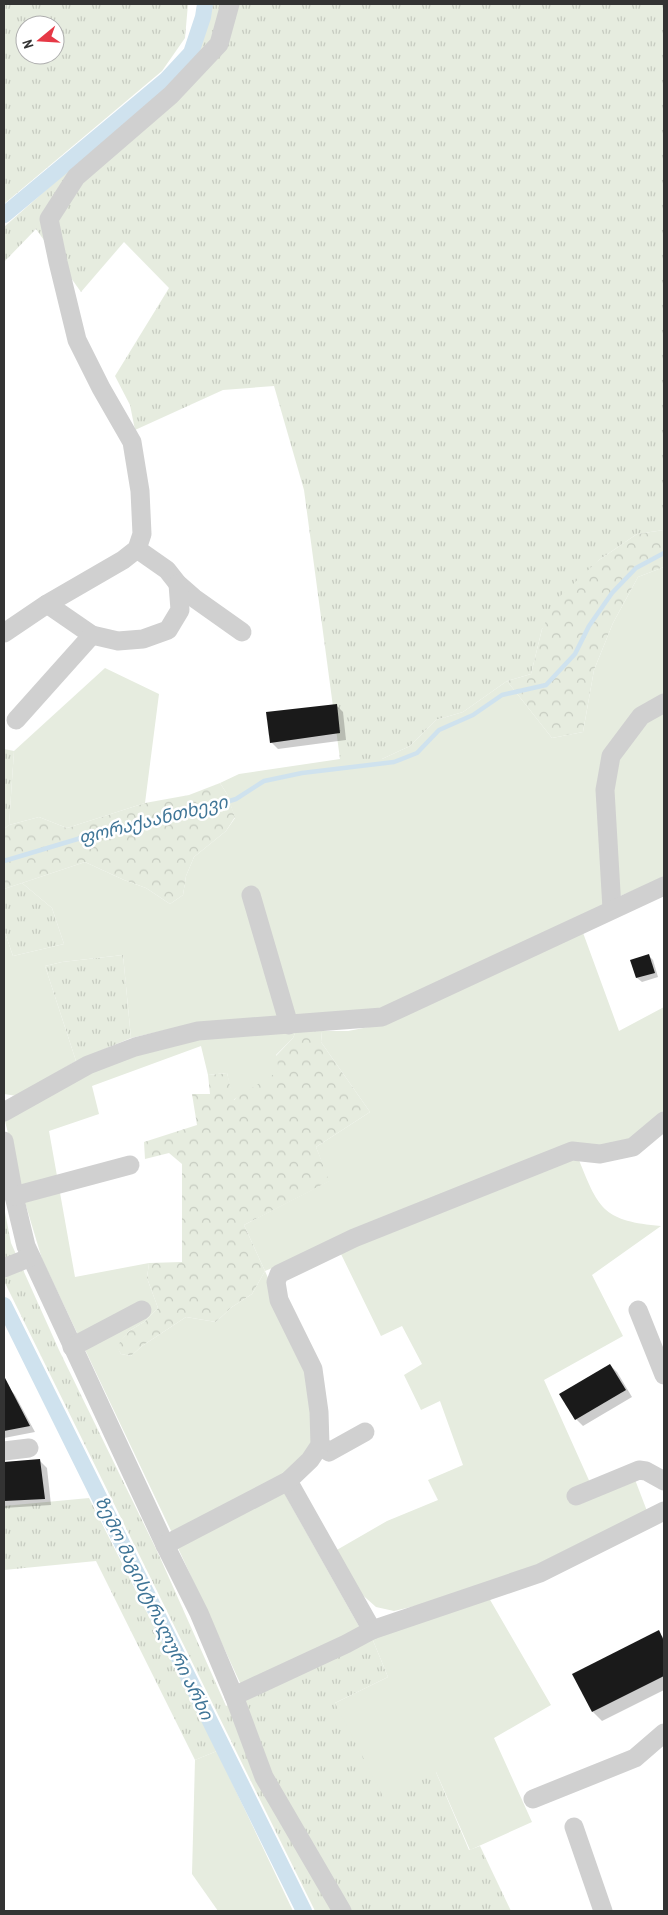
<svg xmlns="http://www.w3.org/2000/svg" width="668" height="1915" font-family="'Archivo Narrow','Noto Sans Georgian',sans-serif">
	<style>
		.grass { fill: url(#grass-tufts); fill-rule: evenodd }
		.forest { fill: url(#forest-crowns) }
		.green { fill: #e6ecdf }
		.shadow { fill: #0003 }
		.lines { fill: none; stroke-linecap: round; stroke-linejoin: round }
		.stream { stroke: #cfe2ee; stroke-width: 4.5 }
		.canal { stroke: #cfe2ee; stroke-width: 16 }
		.building { fill: #1a1a1a }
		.minor { stroke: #d0d0d0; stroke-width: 19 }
		.labels { text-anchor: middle; stroke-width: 5; stroke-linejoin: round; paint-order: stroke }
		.water-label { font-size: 18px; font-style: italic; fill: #3f7597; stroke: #fff }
	</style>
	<defs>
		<pattern id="grass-tufts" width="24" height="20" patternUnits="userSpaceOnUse" patternTransform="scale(1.25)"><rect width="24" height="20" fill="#e6ecdf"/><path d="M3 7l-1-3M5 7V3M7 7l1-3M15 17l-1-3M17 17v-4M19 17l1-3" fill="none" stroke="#c6cbc0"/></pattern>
		<pattern id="forest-crowns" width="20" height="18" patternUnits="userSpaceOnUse" patternTransform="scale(1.25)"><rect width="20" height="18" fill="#e6ecdf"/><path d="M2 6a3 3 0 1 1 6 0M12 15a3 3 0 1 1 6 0" fill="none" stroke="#c6cbc0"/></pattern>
	</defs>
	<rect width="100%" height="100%" fill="#fff"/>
	<g class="grass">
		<path d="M4 4H188L185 38 162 71 4 204ZM25 25H55V55H25Z"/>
		<path d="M209 4H664V530L637 534 599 560 542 629 531 674 507 681 463 712 436 720 410 746 382 759H340L304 490 274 386 223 390 135 430 130 405 115 376 169 288 124 242 81 292 36 229 4 262V227L190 63 201 47Z"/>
		<path d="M4 749 14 751 9 825 4 829Z"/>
		<path d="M22 883 52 908 64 944 13 956 4 930V889Z"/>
		<path d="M123 955 131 1038 76 1061 45 966 62 962Z"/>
		<path d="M4 1207 11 1243 59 1350 158 1553 226 1706 372 1638 388 1677 335 1703 436 1772 469 1850 480 1846 511 1911H315L4 1281Z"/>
		<path d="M89 1498 217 1751 195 1760 96 1561 4 1570V1506Z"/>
	</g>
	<g class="forest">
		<path d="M664 530V567L638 577 613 623 594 670 583 732 552 738 507 681 531 674 542 629 558 598 599 560 637 534Z"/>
		<path d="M220 783 227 794 235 817 226 831 194 857 186 876 183 895 170 904 146 888 124 880 85 862 4 889V829L9 825 39 817 67 828 145 803 189 795Z"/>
		<path d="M297 1028 322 1031 321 1042 370 1112 316 1147 330 1181 244 1225 265 1271 252 1294 232 1307 216 1322 186 1317 142 1346 131 1356 121 1354 116 1346 129 1331 144 1322 158 1308 147 1278 149 1263 182 1262V1164L169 1153 145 1159 144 1142 197 1125 192 1094H210L208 1075 227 1073 234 1100 293 1038Z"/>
	</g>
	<g class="green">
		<path d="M664 567V878L620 896 575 920 378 1013 170 1029 131 1038 123 955 62 962 45 966 76 1061 17 1096 4 1094V930L13 956 64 944 52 908 22 883 85 862 124 880 146 888 170 904 183 895 186 876 194 857 226 831 235 818 227 794 220 783 239 774 340 759H382L410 746 436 720 463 712 507 681 552 738 583 732 594 670 613 623 638 577Z"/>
		<path d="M105 668 159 694 145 803 67 828 39 817 9 825 14 751Z"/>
		<path d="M582 930 619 1031 664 1007V1113L623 1144 536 1156 265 1271 307 1367 313 1441 306 1459 286 1473 173 1535 42 1259 24 1199 5 1121 10 1116 86 1070 187 1038 297 1028 293 1038 276 1055 279 1071 233 1100 227 1073 208 1075 201 1046 92 1086 99 1114 49 1131 75 1277 149 1263 147 1278 158 1308 144 1322 129 1331 117 1346 121 1354 131 1356 142 1346 186 1317 216 1322 232 1307 252 1294 265 1271 244 1225 329 1181 316 1147 370 1112 321 1042 322 1031H348L374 1026Z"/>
		<path d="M579 1160C599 1211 605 1221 661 1226L592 1275 623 1336 544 1380 596 1496 634 1477 647 1511 539 1568 449 1598 394 1611 376 1607 358 1591 335 1551 387 1521 438 1500 428 1480 463 1465 440 1401 421 1410 404 1375 422 1364 402 1326 381 1336 340 1252 562 1161Z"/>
		<path d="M282 1489 360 1628 241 1685 178 1548Z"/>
		<path d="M489 1598 551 1705 494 1738 532 1822 470 1850 436 1772 384 1798 335 1703 388 1677 372 1638Z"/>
		<path d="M217 1751 293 1911H218L192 1874 195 1760Z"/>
	</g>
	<g class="shadow">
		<path d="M336 705 343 712 346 740 278 749 271 742Z"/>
		<path d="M648 955 653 960 658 977 642 982 637 978 632 960Z"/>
		<path d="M610 1365 617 1372 632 1397 583 1426 576 1419Z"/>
		<path d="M9 1388 15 1395 35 1432 4 1438V1389Z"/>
		<path d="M40 1461 47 1468 51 1505 4 1508V1462Z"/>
		<path d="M658 1632 664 1638V1690L602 1721 593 1712Z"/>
	</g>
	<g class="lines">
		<path class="stream" d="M4 861 101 832 152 824 191 813 236 799 264 781 302 773 394 762 417 753 439 730 473 715 502 695 546 685 575 654 589 626 612 593 636 568 664 553"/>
		<g class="canal">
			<path d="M4 215 166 80 191 53 203 17 205 4"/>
			<path d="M4 1305 304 1911"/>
		</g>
	</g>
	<g class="building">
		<path d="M337 704 340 733 270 743 266 712Z"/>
		<path d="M649 954 655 973 636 978 630 960Z"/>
		<path d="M610 1364 626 1390 575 1420 559 1394Z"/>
		<path d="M4 1376 30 1426 4 1431Z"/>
		<path d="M40 1459 45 1499 4 1501V1462Z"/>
		<path d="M659 1630 664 1641V1676L592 1712 572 1674Z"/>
	</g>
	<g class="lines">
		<g class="minor">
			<path d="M137 549 167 570 178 584 194 598 242 632"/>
			<path d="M47 604 92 635 118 641 143 639 168 630 180 610 178 584"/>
			<path d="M4 633 47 604 123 560 137 549 142 534 140 491 132 442 101 388 77 340 58 262 49 219 76 177 171 95 219 44 230 4"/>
			<path d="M16 720 92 635"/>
			<path d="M251 895 289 1025"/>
			<path d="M612 909 605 790 611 756 641 716 664 703"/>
			<path d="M4 1112 88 1065 135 1047 198 1031 382 1017 664 886"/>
			<path d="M4 1141 14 1196 26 1246 165 1545 199 1613 234 1696 264 1777 342 1911"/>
			<path d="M14 1196 130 1165"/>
			<path d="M4 1268 31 1257"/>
			<path d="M638 1310 664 1375"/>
			<path d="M72 1347 142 1310"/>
			<path d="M320 1445 329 1452 365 1432"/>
			<path d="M4 1451 29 1448"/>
			<path d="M288 1481 372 1630"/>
			<path d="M576 1496 639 1470 646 1471 664 1481"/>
			<path d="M165 1545 288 1481 310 1460 320 1445 319 1412 313 1369 279 1300 276 1282 279 1274 354 1238 572 1151 600 1154 633 1147 664 1121"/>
			<path d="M234 1696 346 1644 372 1630 540 1573 664 1511"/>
			<path d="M533 1799 635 1758 664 1733"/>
			<path d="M574 1827 603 1911"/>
		</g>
	</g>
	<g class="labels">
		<g class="water-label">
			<text transform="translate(153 820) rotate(-14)" y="6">ფორაქაანთხევი</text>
			<text transform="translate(154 1608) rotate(64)" y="6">ზემო მაგისტრალური არხი</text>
		</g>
	</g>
	<rect width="668" height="1915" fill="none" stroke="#333333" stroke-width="10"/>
	<g transform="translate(40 40) rotate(252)"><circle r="24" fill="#ffffff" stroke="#adadad"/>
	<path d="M0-4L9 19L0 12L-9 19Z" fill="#e63946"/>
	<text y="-8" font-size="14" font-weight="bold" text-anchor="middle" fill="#333333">N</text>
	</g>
</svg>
